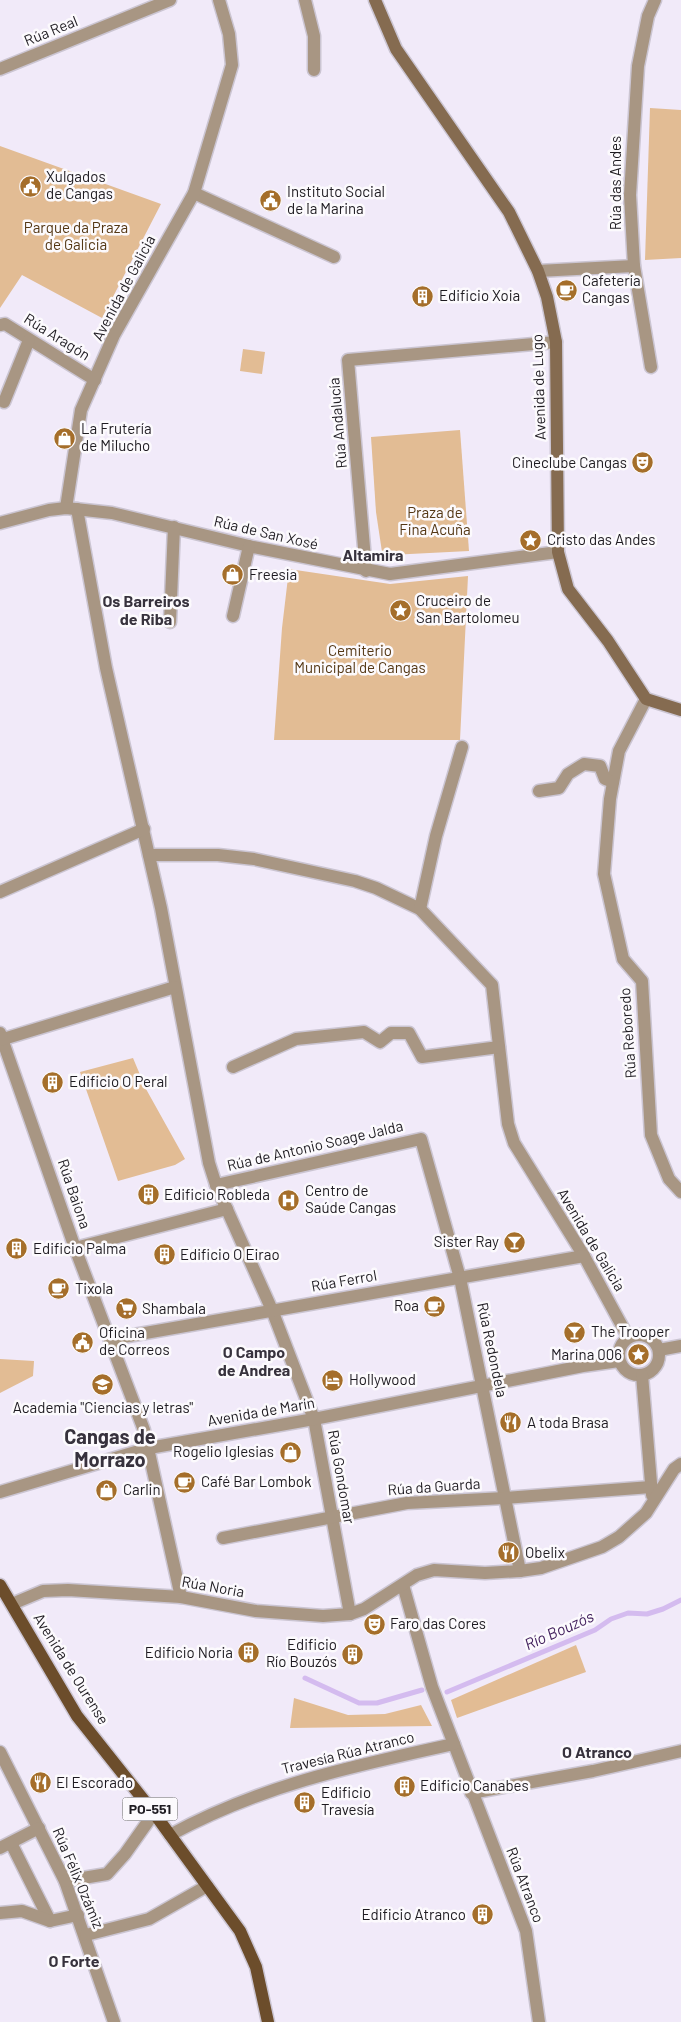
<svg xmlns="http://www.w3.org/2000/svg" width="681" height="2022" font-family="Barlow,sans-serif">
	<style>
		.green { fill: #e2bc94 }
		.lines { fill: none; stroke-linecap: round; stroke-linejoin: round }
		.stream { stroke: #d4bbef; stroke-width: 5 }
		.street-casing { stroke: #cbc5d2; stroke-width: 15 }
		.secondary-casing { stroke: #cbc5d2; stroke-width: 15 }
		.primary-casing { stroke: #cbc5d2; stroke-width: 15 }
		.street { stroke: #a89683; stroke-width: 12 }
		.secondary { stroke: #856b50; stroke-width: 12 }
		.primary { stroke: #6c4d2b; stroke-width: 12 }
		.labels { text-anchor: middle; stroke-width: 5; stroke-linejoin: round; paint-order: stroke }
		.shield { fill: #fcfafd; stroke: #615e63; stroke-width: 1 }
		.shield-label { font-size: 14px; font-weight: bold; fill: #1e1b21 }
		.street-label { font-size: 15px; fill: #1e1b21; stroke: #fcfafd }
		.poi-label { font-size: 15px; fill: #1e1b21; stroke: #fcfafd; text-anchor: start }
		.park-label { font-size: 15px; fill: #543714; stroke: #fcfafd }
		.neighbourhood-label { font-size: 16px; font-weight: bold; fill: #37323d; stroke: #fcfafd }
		.water-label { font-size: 16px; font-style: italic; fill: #42205d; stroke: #fcfafd }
		.district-label { font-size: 20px; font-weight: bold; fill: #37323d; stroke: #fcfafd }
	</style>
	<rect width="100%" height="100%" fill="#f1eaf9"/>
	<g class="green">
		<path d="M650 108 681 110V258L645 260Z"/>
		<path d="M0 146 161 204 102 318 22 275 0 308Z"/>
		<path d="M243 349 265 352 262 374 240 371Z"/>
		<path d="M460 430 469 551 390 555 382 552 376 512 371 437Z"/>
		<path d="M289 569 390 584 468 576 460 740H274L282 628Z"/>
		<path d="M133 1058 146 1089 185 1159 175 1165 118 1181 80 1072Z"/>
		<path d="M0 1359 34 1361 33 1376 0 1393Z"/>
		<path d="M576 1645 586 1672 457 1718 451 1700Z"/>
		<path d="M294 1698 348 1715 385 1714 421 1705 432 1726 290 1728Z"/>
	</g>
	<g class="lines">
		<g class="stream">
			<path d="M305 1678 359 1703H377L422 1690"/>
			<path d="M447 1692 595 1630 611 1619 628 1613 647 1614 663 1609 681 1600"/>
		</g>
		<defs>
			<g id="street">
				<path d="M305 0 314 36V70"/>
				<path d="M0 69 170 0"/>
				<path d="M194 193 334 257"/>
				<path d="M538 271 634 266"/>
				<path d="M0 325 5 324 95 380"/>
				<path d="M651 367 634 266 630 195 638 66 648 16 655 0"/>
				<path d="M4 402 29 340"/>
				<path d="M66 508 81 410 114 335 194 193 232 65 229 34 219 0"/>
				<path d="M77 509 106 668 161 908 209 1163 216 1185 272 1310 314 1419 350 1614"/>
				<path d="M0 523 49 510 66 508 112 513 253 547 390 574 558 552"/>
				<path d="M366 571 348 360 556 342"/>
				<path d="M233 616 249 546"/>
				<path d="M170 622 174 527"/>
				<path d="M646 699 619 751 610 799 604 874 623 959 642 981 651 1135 669 1179 681 1192"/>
				<path d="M539 791 559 788 568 774 584 764 600 766 605 779 613 782"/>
				<path d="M149 855H218L254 859 355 881 376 888 420 909 492 985 508 1124 514 1143 584 1256 628 1337"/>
				<path d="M0 892 144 829"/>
				<path d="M420 909 436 836 462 747"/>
				<path d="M0 1033 75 1248 144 1430 181 1597"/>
				<path d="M0 1040 175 987"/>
				<path d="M233 1067 296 1039 364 1032 380 1042 391 1033H409L422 1057 499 1047"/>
				<path d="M216 1185 421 1139 460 1278 520 1571"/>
				<path d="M75 1248 227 1209"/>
				<circle cx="639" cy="1355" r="20"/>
				<path d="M111 1339 584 1256"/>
				<path d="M659 1350 681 1346"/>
				<path d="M642 1375 652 1495"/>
				<path d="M0 1492 149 1448 314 1419 583 1366 619 1361"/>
				<path d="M223 1538 407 1503 505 1498 651 1487"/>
				<path d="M403 1585 432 1687 526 1931 539 2022"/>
				<path d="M12 1604 43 1591 68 1590 181 1597 256 1611 323 1616 350 1614 364 1609 417 1575 434 1570 485 1573 520 1571 541 1568 602 1547 619 1537 646 1513 674 1469 681 1464"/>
				<path d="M0 1752 65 1881 114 2022"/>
				<path d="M471 1793 593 1771 681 1751"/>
				<path d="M170 1835C262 1785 353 1766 454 1744"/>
				<path d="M11 1843 50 1921"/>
				<path d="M0 1848 39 1828"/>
				<path d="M65 1881 107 1874 125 1854 154 1813"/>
				<path d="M0 1913 22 1911 50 1921 78 1915"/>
				<path d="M86 1935 149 1919 207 1886"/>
			</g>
			<path id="secondary" d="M375 0 396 49 509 212 538 271 547 297 556 342 558 552 568 589 608 641 646 699 681 710"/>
			<path id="primary" d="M0 1585 77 1716 154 1813 240 1931 256 1967 268 2022"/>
		</defs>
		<use href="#street" class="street-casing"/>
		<use href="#secondary" class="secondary-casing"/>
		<use href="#primary" class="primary-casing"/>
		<use href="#street" class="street"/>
		<use href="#secondary" class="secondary"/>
		<use href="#primary" class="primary"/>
	</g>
	<defs>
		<symbol id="civic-disc" viewBox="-11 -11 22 22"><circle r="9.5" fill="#a56e2a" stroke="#fcfafd"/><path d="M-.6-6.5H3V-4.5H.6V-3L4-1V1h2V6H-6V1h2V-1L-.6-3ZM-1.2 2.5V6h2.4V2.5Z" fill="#fff"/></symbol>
		<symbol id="cafe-disc" viewBox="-11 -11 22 22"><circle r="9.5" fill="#a56e2a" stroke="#fcfafd"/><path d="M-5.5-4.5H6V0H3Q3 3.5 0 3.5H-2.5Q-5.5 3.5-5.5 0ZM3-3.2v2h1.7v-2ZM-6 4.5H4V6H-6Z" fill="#fff"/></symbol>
		<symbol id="building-disc" viewBox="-11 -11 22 22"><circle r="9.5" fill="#a56e2a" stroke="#fcfafd"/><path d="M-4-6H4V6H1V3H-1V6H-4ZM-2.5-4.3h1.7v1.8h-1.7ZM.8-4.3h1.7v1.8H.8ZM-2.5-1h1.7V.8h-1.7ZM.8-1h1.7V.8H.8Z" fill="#fff"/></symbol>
		<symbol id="shop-disc" viewBox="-11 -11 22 22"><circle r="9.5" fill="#a56e2a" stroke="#fcfafd"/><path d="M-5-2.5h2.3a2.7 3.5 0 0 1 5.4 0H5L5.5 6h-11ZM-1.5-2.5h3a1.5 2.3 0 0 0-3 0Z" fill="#fff"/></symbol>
		<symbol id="theatre-disc" viewBox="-11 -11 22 22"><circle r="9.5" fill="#a56e2a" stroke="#fcfafd"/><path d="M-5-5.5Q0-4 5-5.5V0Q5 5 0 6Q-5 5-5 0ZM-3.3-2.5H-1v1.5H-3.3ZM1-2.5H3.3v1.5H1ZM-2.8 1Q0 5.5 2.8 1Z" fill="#fff"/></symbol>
		<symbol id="sight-disc" viewBox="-11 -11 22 22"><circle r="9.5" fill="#a56e2a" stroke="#fcfafd"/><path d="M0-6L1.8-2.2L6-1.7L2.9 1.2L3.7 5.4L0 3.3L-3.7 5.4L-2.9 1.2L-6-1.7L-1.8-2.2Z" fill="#fff"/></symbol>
		<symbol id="hospital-disc" viewBox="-11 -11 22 22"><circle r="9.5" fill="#a56e2a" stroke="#fcfafd"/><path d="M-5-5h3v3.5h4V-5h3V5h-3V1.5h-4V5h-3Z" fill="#fff"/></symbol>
		<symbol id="bar-disc" viewBox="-11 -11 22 22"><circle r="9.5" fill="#a56e2a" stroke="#fcfafd"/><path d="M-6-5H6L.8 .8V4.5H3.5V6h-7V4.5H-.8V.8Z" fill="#fff"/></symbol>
		<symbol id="supermarket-disc" viewBox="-11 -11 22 22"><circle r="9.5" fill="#a56e2a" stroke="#fcfafd"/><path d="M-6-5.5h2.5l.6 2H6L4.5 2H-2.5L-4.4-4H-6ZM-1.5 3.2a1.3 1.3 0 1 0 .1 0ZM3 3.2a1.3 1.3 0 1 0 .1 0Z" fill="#fff"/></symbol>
		<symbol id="hotel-disc" viewBox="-11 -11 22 22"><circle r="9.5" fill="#a56e2a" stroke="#fcfafd"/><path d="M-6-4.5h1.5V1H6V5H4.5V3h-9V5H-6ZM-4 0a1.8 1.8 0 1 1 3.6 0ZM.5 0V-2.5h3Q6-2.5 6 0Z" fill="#fff"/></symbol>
		<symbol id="school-disc" viewBox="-11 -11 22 22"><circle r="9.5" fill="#a56e2a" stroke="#fcfafd"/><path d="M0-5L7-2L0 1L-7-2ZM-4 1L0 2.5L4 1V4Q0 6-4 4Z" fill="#fff"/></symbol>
		<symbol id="restaurant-disc" viewBox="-11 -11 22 22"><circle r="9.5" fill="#a56e2a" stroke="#fcfafd"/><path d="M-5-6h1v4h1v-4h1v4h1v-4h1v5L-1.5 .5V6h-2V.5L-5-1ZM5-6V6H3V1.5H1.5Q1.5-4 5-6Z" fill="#fff"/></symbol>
	</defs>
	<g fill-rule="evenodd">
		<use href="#civic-disc" x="18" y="174" width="25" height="25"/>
		<use href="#civic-disc" x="258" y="188" width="25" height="25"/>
		<use href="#cafe-disc" x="554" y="278" width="25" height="25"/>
		<use href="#building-disc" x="410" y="284" width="25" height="25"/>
		<use href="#shop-disc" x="52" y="426" width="25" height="25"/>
		<use href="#theatre-disc" x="630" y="450" width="25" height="25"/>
		<use href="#sight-disc" x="518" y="528" width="25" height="25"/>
		<use href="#shop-disc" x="220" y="562" width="25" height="25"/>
		<use href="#sight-disc" x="388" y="598" width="25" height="25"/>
		<use href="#building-disc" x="40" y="1070" width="25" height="25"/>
		<use href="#building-disc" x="136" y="1182" width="25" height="25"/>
		<use href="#hospital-disc" x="276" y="1188" width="25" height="25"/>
		<use href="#bar-disc" x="502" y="1230" width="25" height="25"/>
		<use href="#building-disc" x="4" y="1236" width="25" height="25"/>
		<use href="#building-disc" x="152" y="1242" width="25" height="25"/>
		<use href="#cafe-disc" x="46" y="1276" width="25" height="25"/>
		<use href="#cafe-disc" x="422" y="1294" width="25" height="25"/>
		<use href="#supermarket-disc" x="114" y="1296" width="25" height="25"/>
		<use href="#bar-disc" x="562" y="1320" width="25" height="25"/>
		<use href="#civic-disc" x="70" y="1330" width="25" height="25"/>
		<use href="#sight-disc" x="626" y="1342" width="25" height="25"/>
		<use href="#hotel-disc" x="320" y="1368" width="25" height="25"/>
		<use href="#school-disc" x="90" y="1372" width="25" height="25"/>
		<use href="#restaurant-disc" x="498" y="1410" width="25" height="25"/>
		<use href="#shop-disc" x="278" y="1440" width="25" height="25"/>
		<use href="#cafe-disc" x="172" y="1470" width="25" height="25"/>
		<use href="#shop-disc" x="94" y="1478" width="25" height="25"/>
		<use href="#restaurant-disc" x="496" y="1540" width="25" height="25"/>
		<use href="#theatre-disc" x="362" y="1612" width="25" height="25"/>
		<use href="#building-disc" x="236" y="1640" width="25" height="25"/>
		<use href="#building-disc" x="340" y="1642" width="25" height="25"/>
		<use href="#restaurant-disc" x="28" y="1770" width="25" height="25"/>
		<use href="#building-disc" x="392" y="1774" width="25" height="25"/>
		<use href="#building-disc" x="292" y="1790" width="25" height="25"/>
		<use href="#building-disc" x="470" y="1902" width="25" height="25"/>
	</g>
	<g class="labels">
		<rect class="shield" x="122.5" y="1797.5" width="55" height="23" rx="4"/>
		<g class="shield-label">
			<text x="150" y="1814">PO-551</text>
		</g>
		<g class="street-label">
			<text transform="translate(51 31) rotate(-22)" y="5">Rúa Real</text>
			<text transform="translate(616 183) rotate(-90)" y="5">Rúa das Andes</text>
			<text transform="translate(124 288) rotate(-62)" y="5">Avenida de Galicia</text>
			<text transform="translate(57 337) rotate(32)" y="5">Rúa Aragón</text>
			<text transform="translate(539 387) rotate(-92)" y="5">Avenida de Lugo</text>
			<text transform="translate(338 423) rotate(-95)" y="5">Rúa Andalucía</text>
			<text transform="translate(266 533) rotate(13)" y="5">Rúa de San Xosé</text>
			<text transform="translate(628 1033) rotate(-94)" y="5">Rúa Reboredo</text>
			<text transform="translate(315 1146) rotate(-13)" y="5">Rúa de Antonio Soage Jalda</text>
			<text transform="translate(74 1194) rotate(71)" y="5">Rúa Baiona</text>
			<text transform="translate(591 1240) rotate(59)" y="5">Avenida de Galicia</text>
			<text transform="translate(344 1281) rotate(-10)" y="5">Rúa Ferrol</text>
			<text transform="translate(492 1350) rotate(78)" y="5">Rúa Redondela</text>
			<text transform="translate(261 1412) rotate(-10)" y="5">Avenida de Marín</text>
			<text transform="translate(341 1477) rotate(80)" y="5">Rúa Gondomar</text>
			<text transform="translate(434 1487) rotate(-4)" y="5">Rúa da Guarda</text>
			<text transform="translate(213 1587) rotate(10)" y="5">Rúa Noria</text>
			<text transform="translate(71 1669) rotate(58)" y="5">Avenida de Ourense</text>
			<text transform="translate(348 1753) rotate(-14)" y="5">Travesía Rúa Atranco</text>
			<text transform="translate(78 1878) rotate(67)" y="5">Rúa Félix Ozámiz</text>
			<text transform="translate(525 1885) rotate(69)" y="5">Rúa Atranco</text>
		</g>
		<g class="poi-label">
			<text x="46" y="182">Xulgados<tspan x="46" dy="17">de Cangas</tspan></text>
			<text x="287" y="197">Instituto Social<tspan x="287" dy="17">de la Marina</tspan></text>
			<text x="582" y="286">Cafetería<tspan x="582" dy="17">Cangas</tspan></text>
			<text x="439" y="301">Edificio Xoia</text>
			<text x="81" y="434">La Frutería<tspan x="81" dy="17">de Milucho</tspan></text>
			<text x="627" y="468" text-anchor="end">Cineclube Cangas</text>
			<text x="547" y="545">Cristo das Andes</text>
			<text x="249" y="580">Freesia</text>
			<text x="416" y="606">Cruceiro de<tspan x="416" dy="17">San Bartolomeu</tspan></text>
			<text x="69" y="1087">Edificio O Peral</text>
			<text x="305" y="1196">Centro de<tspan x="305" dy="17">Saúde Cangas</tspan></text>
			<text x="164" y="1200">Edificio Robleda</text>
			<text x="499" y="1247" text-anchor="end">Sister Ray</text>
			<text x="33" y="1254">Edificio Palma</text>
			<text x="180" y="1260">Edificio O Eirao</text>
			<text x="75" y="1294">Tixola</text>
			<text x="419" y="1311" text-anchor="end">Roa</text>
			<text x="142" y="1314">Shambala</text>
			<text x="591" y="1337">The Trooper</text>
			<text x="99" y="1338">Oficina<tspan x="99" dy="17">de Correos</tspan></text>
			<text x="622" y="1360" text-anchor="end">Marina 006</text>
			<text x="349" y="1385">Hollywood</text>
			<text x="103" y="1413" text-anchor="middle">Academia "Ciencias y letras"</text>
			<text x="527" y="1428">A toda Brasa</text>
			<text x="274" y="1457" text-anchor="end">Rogelio Iglesias</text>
			<text x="201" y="1487">Café Bar Lombok</text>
			<text x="123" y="1495">Carlin</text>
			<text x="525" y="1558">Obelix</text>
			<text x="390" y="1629">Faro das Cores</text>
			<text x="337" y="1650" text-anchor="end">Edificio<tspan x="337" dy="17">Río Bouzós</tspan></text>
			<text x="233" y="1658" text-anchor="end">Edificio Noria</text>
			<text x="56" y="1788">El Escorado</text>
			<text x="420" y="1791">Edificio Canabes</text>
			<text x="321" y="1798">Edificio<tspan x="321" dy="17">Travesía</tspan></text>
			<text x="466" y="1920" text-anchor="end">Edificio Atranco</text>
		</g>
		<g class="park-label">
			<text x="76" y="233">Parque da Praza<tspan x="76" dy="17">de Galicia</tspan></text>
			<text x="435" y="518">Praza de<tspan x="435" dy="17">Fina Acuña</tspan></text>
			<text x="360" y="656">Cemiterio<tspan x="360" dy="17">Municipal de Cangas</tspan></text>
		</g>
		<g class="neighbourhood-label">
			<text x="373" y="561">Altamira</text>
			<text x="146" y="607">Os Barreiros<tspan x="146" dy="18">de Riba</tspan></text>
			<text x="254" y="1358">O Campo<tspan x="254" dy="18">de Andrea</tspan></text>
			<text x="597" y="1758">O Atranco</text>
			<text x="74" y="1967">O Forte</text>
		</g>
		<g class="water-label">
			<text transform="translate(559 1630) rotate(-24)" y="6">Río Bouzós</text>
		</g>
		<g class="district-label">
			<text x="110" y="1444">Cangas de<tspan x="110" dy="23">Morrazo</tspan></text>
		</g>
	</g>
</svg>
